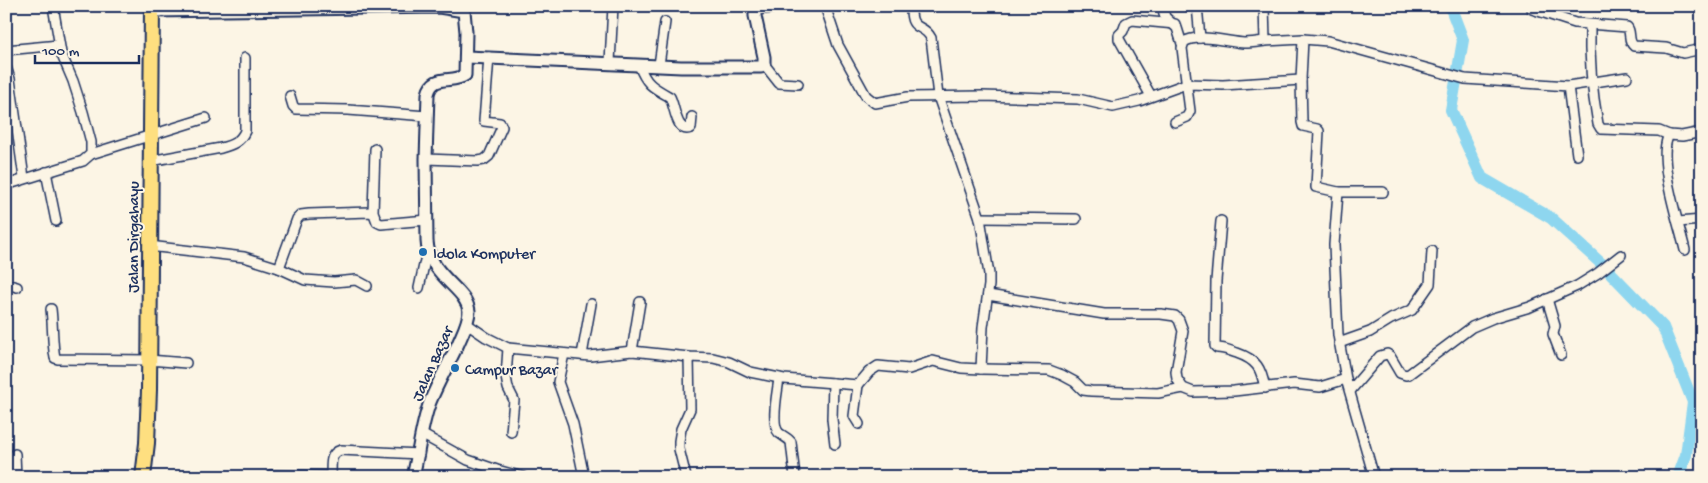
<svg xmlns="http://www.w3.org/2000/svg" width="1708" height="483" font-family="'Gochi Hand',sans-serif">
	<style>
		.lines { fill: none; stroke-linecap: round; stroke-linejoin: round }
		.river { stroke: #8ed6ef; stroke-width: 12 }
		.street-casing { stroke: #1b2f5e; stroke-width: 12 }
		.secondary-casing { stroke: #1b2f5e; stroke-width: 15 }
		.primary-casing { stroke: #1b2f5e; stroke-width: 18 }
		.street { stroke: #fcf5e5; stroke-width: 9 }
		.secondary { stroke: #fcf5e5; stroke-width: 11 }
		.primary { stroke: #fedf80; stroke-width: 14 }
		.poi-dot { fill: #1f6fb2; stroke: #fcf5e5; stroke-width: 2 }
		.labels { text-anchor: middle; stroke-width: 4; stroke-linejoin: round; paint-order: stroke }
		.street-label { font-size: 16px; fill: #1b2f5e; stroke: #fcf5e5 }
		.poi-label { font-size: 16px; fill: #1b2f5e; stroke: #fcf5e5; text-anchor: start }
	</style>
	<rect width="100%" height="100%" fill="#fcf5e5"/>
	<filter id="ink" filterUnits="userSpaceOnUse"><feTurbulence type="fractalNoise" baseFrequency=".02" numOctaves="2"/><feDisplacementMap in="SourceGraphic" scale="10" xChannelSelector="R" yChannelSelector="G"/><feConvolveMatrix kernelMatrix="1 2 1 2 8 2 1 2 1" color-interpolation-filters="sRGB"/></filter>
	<g filter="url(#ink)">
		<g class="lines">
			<path class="river" d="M1450 6 1463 40 1451 110 1482 178 1551 218 1604 266 1663 327 1693 402 1686 455 1678 477"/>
			<defs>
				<g id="street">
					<path d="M825 6 838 45 866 96 875 103 908 97 982 96 1078 99 1113 107 1139 101 1186 84 1223 85 1301 80"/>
					<path d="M1162 6 1165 17 1177 28 1182 44"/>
					<path d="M1197 6 1200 38"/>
					<path d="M1532 9 1575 23 1627 27C1632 32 1627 41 1634 46L1666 48 1683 53 1702 49"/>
					<path d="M755 10 792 6"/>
					<path d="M1590 25C1589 59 1592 91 1598 124L1601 129 1659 131 1669 135"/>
					<path d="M1303 39 1301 80 1302 122 1303 126 1317 129 1319 131 1316 187 1338 192 1334 245 1338 335 1346 379 1374 477"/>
					<path d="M1265 41 1303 39 1328 41 1465 79 1568 86 1577 155"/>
					<path d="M6 50 59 45"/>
					<path d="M610 62 613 6"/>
					<path d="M764 64 779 83 798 84"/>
					<path d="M639 65C646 84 652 87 670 97 675 106 676 134 691 128L692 117"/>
					<path d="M659 65 665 22"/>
					<path d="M6 67 10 79 24 178"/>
					<path d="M1568 86 1627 77"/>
					<path d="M290 96 293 106 296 109 348 110 427 116"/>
					<path d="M1151 96 1119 39V35L1123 31 1126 23 1132 20 1175 24"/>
					<path d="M1175 122 1187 117 1190 111 1182 48 1184 42C1197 33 1228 42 1244 43 1251 43 1258 42 1265 41L1264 6"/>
					<path d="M91 154 206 118"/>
					<path d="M426 159 478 161 484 160 489 156 502 127 500 123 484 121 489 57"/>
					<path d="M150 161 221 148C232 145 240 142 245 131V58"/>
					<path d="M46 172 56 221"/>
					<path d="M6 185 83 161 91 154V142L83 112 73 81 61 53 53 6"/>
					<path d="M1338 192H1383"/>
					<path d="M373 212 375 149"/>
					<path d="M980 218 1076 219"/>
					<path d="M1221 221 1216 281 1215 346 1217 348C1225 348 1230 351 1237 353 1257 360 1261 368 1265 388"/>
					<path d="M1678 222 1702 220"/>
					<path d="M149 246 244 257 279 268 305 280 334 282 356 280 367 286"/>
					<path d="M1685 250C1679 224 1656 157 1669 135L1682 136 1702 132"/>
					<path d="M279 268 297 219 301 215 309 214 370 212 374 214 377 222 381 224 427 220"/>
					<path d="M6 284 17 287"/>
					<path d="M419 288 427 251"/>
					<path d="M988 295 1104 314H1161L1175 316 1179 320 1183 331 1176 372 1177 379 1183 388 1193 392 1234 391 1294 384 1320 387 1346 379"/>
					<path d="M1547 299 1555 326 1553 334 1561 355"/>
					<path d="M51 309C53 325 52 342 55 358L58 359 149 360 186 363"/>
					<path d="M467 324 486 337 508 348 590 356 632 351 689 357 713 358 729 362 750 372 784 379 858 385 869 372 878 366 909 369 933 361 961 368 981 369 983 327 989 285V274L980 218 938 96 931 38C923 22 910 34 911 6"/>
					<path d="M1339 343 1370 332 1391 319 1412 310 1430 284 1432 251"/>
					<path d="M508 348 506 377 508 388 514 400 511 432"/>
					<path d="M632 351 640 302"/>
					<path d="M564 354 558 382 573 424 584 477"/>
					<path d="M582 355 591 304"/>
					<path d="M981 369 1049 370 1062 375 1075 382 1083 390 1091 391 1158 393 1183 388"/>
					<path d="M779 378C778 390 770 424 779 433 783 436 788 438 791 442L795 477"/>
					<path d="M833 383 832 419 835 444"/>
					<path d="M858 385 854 416 859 424"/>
					<path d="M1350 391 1380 356 1387 354 1390 356 1400 373 1406 375 1409 374 1472 327 1493 318 1530 307 1577 286 1598 273 1621 255"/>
					<path d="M423 435 468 460 497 470 523 477"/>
					<path d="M15 454 16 477"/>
					<path d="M270 477 271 475 331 476"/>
					<path d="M331 477C332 466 328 454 341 450L419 454"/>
					<path d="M686 477 679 449V441L681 429 690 409 689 357"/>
				</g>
				<g id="secondary">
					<path d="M152 11 439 7 464 11 466 32 465 75C452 84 433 73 428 94L426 159 427 241C429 277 466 287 469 311 469 322 462 334 458 344 449 363 438 382 430 402 421 426 419 452 413 477"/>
					<path d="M467 57 681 67H761L764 64V57L755 16V6"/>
				</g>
				<path id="primary" d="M143 477 147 443 149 390 152 6"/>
			</defs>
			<use href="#street" class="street-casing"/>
			<use href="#secondary" class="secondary-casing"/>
			<use href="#primary" class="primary-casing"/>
			<use href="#street" class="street"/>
			<use href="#secondary" class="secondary"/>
			<use href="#primary" class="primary"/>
		</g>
	</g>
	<g class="poi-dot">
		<circle cx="423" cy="252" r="5"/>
		<circle cx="455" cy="368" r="5"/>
	</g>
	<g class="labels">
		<g class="street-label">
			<text transform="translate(132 237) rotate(-90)" y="6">Jalan Dirgahayu</text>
			<text transform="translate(431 363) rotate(-66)" y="6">Jalan Bazar</text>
		</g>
		<g class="poi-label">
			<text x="433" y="258">Idola Komputer</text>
			<text x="465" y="374">Campur Bazar</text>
		</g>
	</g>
	<rect width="1708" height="483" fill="none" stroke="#fcf5e5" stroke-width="25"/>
	<rect x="12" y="12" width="1683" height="458" fill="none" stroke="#1b2f5e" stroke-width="2" filter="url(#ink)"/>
	<path d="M35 55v8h104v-8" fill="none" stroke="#1b2f5e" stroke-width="2.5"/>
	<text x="42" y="55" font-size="15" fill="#1b2f5e" stroke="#fcf5e5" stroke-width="4" paint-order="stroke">100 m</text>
</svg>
